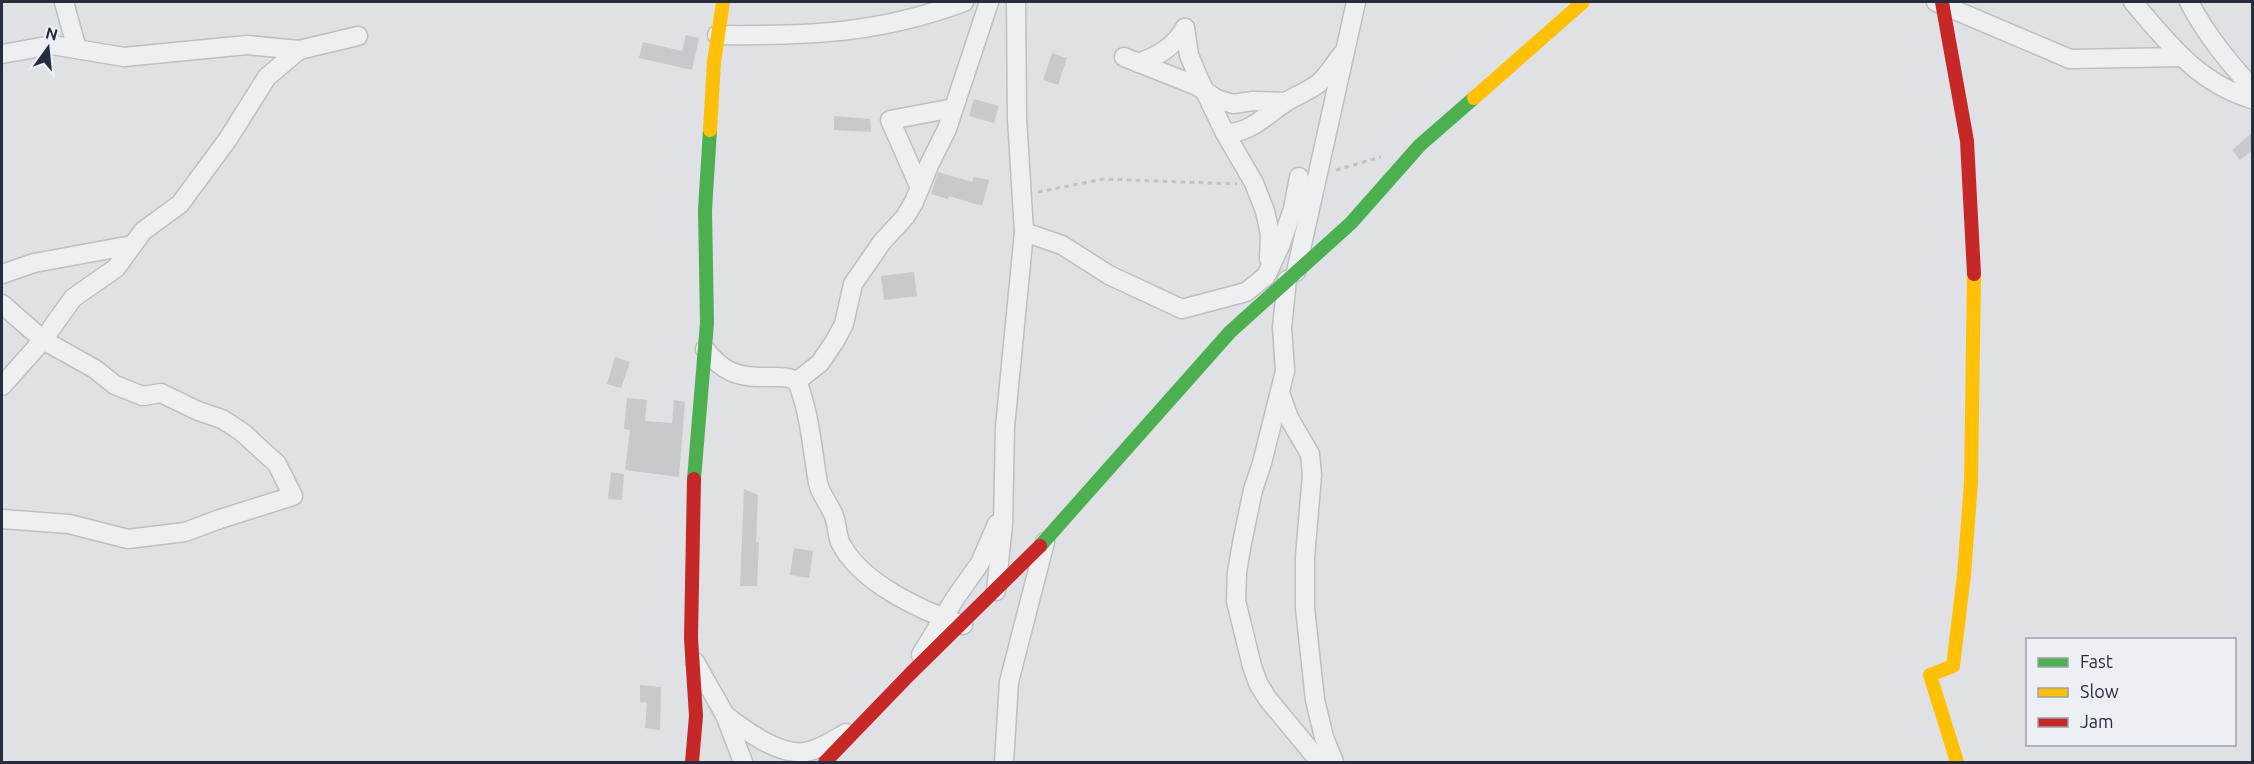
<svg xmlns="http://www.w3.org/2000/svg" width="2254" height="764" font-family="Ubuntu,sans-serif">
	<style>
		.building { fill: #c7c9cc }
		.lines { fill: none; stroke-linecap: round; stroke-linejoin: round }
		.street-casing { stroke: #bdbfc2; stroke-width: 21 }
		.path { stroke: #c1c2c7; stroke-width: 3; stroke-dasharray: 4.5 4.5; stroke-linecap: butt }
		.street { stroke: #eeeff1; stroke-width: 18 }
		.fast { stroke: #4caf50; stroke-width: 14 }
		.slow { stroke: #ffc107; stroke-width: 14 }
		.jam { stroke: #c62828; stroke-width: 14 }
	</style>
	<rect width="100%" height="100%" fill="#dfe1e4"/>
	<g class="building">
		<path d="M686 35 699 38 692 70 639 58 643 42 682 51Z"/>
		<path d="M1052 53 1067 58 1058 85 1043 80Z"/>
		<path d="M974 99 999 106 994 123 969 116Z"/>
		<path d="M834 116 870 119 871 132 834 130Z"/>
		<path d="M2253 132V150L2240 160 2232 150Z"/>
		<path d="M938 172 972 182 974 177 989 180 982 206 949 196 948 199 931 194Z"/>
		<path d="M914 272 917 296 884 300 881 276Z"/>
		<path d="M615 357 630 362 621 388 607 384Z"/>
		<path d="M627 398 647 400 645 421 672 423 674 400 685 402 679 477 625 470 630 430 624 429Z"/>
		<path d="M611 472 624 474 622 500 608 499Z"/>
		<path d="M744 489 758 495 756 542H759L757 586H740Z"/>
		<path d="M794 548 813 551 809 578 790 575Z"/>
		<path d="M640 685 661 687 660 730 645 728 647 703 640 702Z"/>
	</g>
	<g class="lines">
		<defs>
			<g id="street">
				<path d="M64 2 77 49"/>
				<path d="M1936 2 2070 59 2182 57"/>
				<path d="M2133 2C2168 43 2198 83 2252 99"/>
				<path d="M2189 2C2206 35 2228 61 2252 88"/>
				<path d="M1185 28 1189 55 1199 79 1225 133 1254 183 1265 211 1270 234 1269 259"/>
				<path d="M717 35C809 36 877 34 964 2"/>
				<path d="M2 54 52 45 124 57 247 45 299 50"/>
				<path d="M1124 57 1197 86 1217 99 1233 104 1253 101 1286 102"/>
				<path d="M1138 63C1158 56 1174 47 1185 28"/>
				<path d="M1225 133C1250 134 1267 114 1286 102 1297 95 1309 91 1319 83 1328 75 1335 63 1342 54"/>
				<path d="M920 188 890 120 954 108"/>
				<path d="M1024 232 1062 245 1109 275 1182 309 1246 292 1266 276 1280 246 1293 209 1299 177"/>
				<path d="M1296 272 1356 2"/>
				<path d="M2 274 34 263 132 245"/>
				<path d="M1287 280 1282 327 1285 371 1262 463 1253 490 1242 543 1237 572 1236 601 1252 666 1258 683 1267 698 1320 762"/>
				<path d="M2 304 43 340 95 369 115 385 143 396 161 393 198 411 222 419 242 432 277 464 293 496 220 519 185 532 128 539 69 524 2 519"/>
				<path d="M705 349C722 372 739 378 768 377 780 377 786 376 797 381 810 414 812 448 818 483 820 494 830 505 834 516 837 524 837 534 840 542 860 583 922 611 963 625"/>
				<path d="M797 381 820 363 835 341 844 324 853 284 882 242 905 217 914 202 929 165 947 129 989 2"/>
				<path d="M2 386 43 340 73 298 116 268 143 231 180 204 228 139 267 77 299 50 358 36"/>
				<path d="M1280 393 1289 418 1310 454 1312 475 1305 557V608L1315 700 1324 737 1334 762"/>
				<path d="M996 591 1003 524 1005 427 1024 232 1017 118 1016 2"/>
				<path d="M921 655 954 600 980 563 997 524"/>
				<path d="M695 662 725 715 743 762"/>
				<path d="M725 715C746 731 785 761 813 750 825 746 836 739 846 733"/>
				<path d="M1004 762 1009 682 1045 542"/>
			</g>
		</defs>
		<use href="#street" class="street-casing"/>
		<g class="path">
			<path d="M1336 170 1381 157"/>
			<path d="M1038 192 1103 179 1237 184"/>
		</g>
		<use href="#street" class="street"/>
		<g class="fast">
			<path d="M694 479 707 323 705 210 710 130"/>
			<path d="M1040 546 1230 332 1351 223 1420 145 1474 98"/>
		</g>
		<g class="slow">
			<path d="M1474 98 1583 2"/>
			<path d="M710 130 714 62 723 2"/>
			<path d="M1957 762 1930 675 1953 666 1964 575 1971 482 1974 274"/>
		</g>
		<g class="jam">
			<path d="M1942 2 1967 141 1974 274"/>
			<path d="M692 762 696 716 691 638 694 479"/>
			<path d="M825 762 909 675 1040 546"/>
		</g>
	</g>
	<rect width="2254" height="764" fill="none" stroke="#272d3d" stroke-width="6"/>
	<rect x="2026" y="638" width="210" height="108" fill="#eceff4" stroke="#9da1ab" stroke-width="1.5"/>
	<rect x="2038" y="658" width="30" height="9" fill="#4caf50" stroke="#9da1ab" stroke-width="1.5"/>
	<text x="2080" y="668" font-size="18" fill="#272d3d">Fast</text>
	<rect x="2038" y="688" width="30" height="9" fill="#ffc107" stroke="#9da1ab" stroke-width="1.5"/>
	<text x="2080" y="698" font-size="18" fill="#272d3d">Slow</text>
	<rect x="2038" y="718" width="30" height="9" fill="#c62828" stroke="#9da1ab" stroke-width="1.5"/>
	<text x="2080" y="728" font-size="18" fill="#272d3d">Jam</text>
	<g transform="translate(48 48) rotate(15)" stroke="#eceff4" stroke-width="4.5" paint-order="stroke">
	<path d="M0-4.5L10 22L0 15L-10 22Z" fill="#272d3d"/>
	<text y="-9" font-size="16" font-weight="bold" text-anchor="middle" fill="#272d3d">N</text>
	</g>
</svg>
